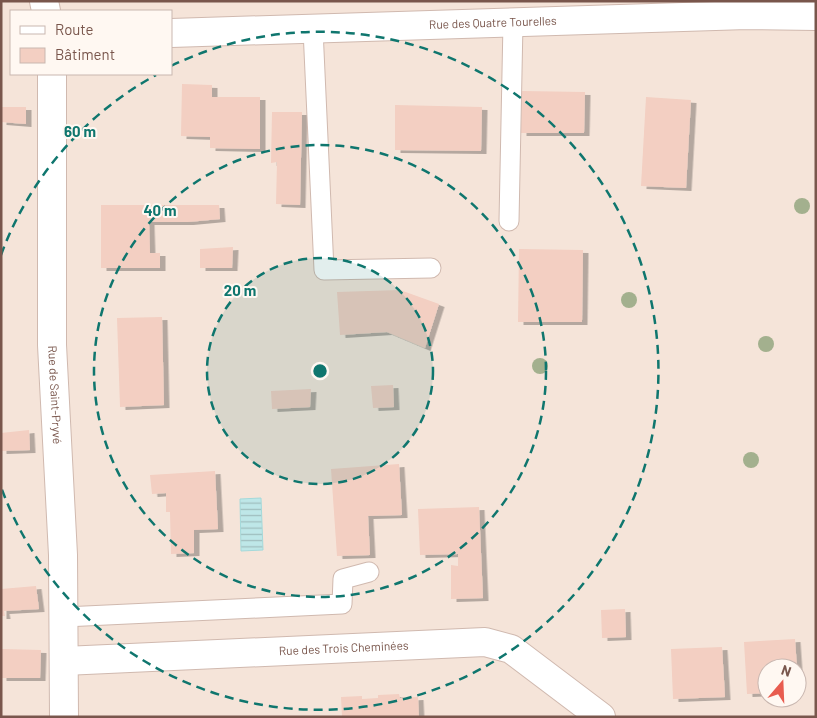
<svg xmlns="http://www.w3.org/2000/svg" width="817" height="718" font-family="Barlow,sans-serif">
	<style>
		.residential { fill: #f5e4d9; fill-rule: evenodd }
		.water { fill: url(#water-rules); stroke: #a4d9da }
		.building { fill: #f3cfc2; filter: url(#shadow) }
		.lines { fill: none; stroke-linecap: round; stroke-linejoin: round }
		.service-casing { stroke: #d0b9af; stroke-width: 21 }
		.minor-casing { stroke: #d0b9af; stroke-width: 30 }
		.service { stroke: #fff; stroke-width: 19 }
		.minor { stroke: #fff; stroke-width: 28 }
		.tree { fill: #a3b08e }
		.ring { fill: none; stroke: #0f766e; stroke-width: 2.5; stroke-dasharray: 9 6 }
		.labels { text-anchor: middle; stroke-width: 4; stroke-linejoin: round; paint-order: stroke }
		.street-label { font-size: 12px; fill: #79564c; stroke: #fff8f2 }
		.centre { fill: #0f766e; stroke: #fff8f2; stroke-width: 2.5 }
		.ring-label { font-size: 15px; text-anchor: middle; font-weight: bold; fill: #0f766e; stroke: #fff8f2; stroke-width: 4; stroke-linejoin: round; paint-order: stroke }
	</style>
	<defs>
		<pattern id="water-rules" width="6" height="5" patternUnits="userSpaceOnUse" patternTransform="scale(1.25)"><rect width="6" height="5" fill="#bee7e8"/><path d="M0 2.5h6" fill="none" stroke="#9fbebe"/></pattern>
		<filter id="shadow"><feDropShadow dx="5.5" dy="3" stdDeviation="0" flood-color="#0004"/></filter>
	</defs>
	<rect width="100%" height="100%" fill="#fdf3eb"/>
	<path class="residential" d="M1 1H816V717H1ZM11 11H171V74H11ZM767 668H797V698H767Z"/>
	<path class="water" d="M261 498 263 550 241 551 240 499Z"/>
	<g class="building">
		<path d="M182 84 212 85V97H260V149L210 148V137L181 136Z"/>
		<path d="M522 91 585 92 584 133H521Z"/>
		<path d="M646 97 691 100 686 188 641 186Z"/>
		<path d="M395 105 482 107 481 151 395 150Z"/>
		<path d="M1 107H26V124L1 122Z"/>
		<path d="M272 112H302L300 205 276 204 277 162 271 163Z"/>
		<path d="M101 205H219L220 219 188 222H149L150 253H160V268H101Z"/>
		<path d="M233 247 232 268H200V249Z"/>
		<path d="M519 249 583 250 582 322H518Z"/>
		<path d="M400 290 439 304 425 348 387 332 340 335 337 292Z"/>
		<path d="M162 317 164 405 120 407 117 318Z"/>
		<path d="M393 385 394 407 373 408 371 386Z"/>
		<path d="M311 389 310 407 272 409 271 391Z"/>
		<path d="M29 430 30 450 1 451V433Z"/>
		<path d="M399 464 402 515 368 516 370 555 337 556 331 469Z"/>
		<path d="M215 471 218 529 194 530V553L171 554 170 512H166V493L152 494 150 475Z"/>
		<path d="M479 507 483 598 451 599V565L458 566V554L420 555 418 509Z"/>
		<path d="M36 586 39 609 4 611 5 616H1V589Z"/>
		<path d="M625 609 626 637 602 638 601 610Z"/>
		<path d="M795 639 797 668H767V693L747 694 744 642Z"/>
		<path d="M722 647 725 697 673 699 671 649Z"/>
		<path d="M1 649 41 650 40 678H1Z"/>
		<path d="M399 694 400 698 418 697 419 717H342L341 697 362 696V699L378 698V695Z"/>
	</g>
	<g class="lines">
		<defs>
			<g id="service">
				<path d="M313 29 324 270 431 268"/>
				<path d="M509 221 513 23"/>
				<path d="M64 617 342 604 343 579 369 572"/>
			</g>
			<g id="minor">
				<path d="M44 1 46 11"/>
				<path id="s1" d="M171 33 747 15 816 16"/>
				<path id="s2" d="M52 74V345L63 555 64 717"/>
				<path id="s3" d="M64 661 485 642 511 649 601 717"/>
			</g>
		</defs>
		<use href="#service" class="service-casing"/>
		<use href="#minor" class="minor-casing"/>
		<use href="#service" class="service"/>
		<use href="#minor" class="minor"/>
	</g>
	<g class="tree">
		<circle cx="802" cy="206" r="8"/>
		<circle cx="629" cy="300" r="8"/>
		<circle cx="766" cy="344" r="8"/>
		<circle cx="540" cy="366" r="8"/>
		<circle cx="751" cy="460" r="8"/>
	</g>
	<circle cx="320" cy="371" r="113" fill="#0f766e" fill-opacity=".12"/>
	<g class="ring">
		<circle cx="320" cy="371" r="113"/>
		<circle cx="320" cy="371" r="226"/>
		<path d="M1 255A339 339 0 0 1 156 75M171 66A339 339 0 1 1 1 487"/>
	</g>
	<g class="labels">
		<g class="street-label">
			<text dy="4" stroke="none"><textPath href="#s1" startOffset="322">Rue des Quatre Tourelles</textPath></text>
			<text dy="4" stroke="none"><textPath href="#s2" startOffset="321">Rue de Saint-Pryvé</textPath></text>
			<text dy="4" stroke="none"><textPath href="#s3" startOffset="280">Rue des Trois Cheminées</textPath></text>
		</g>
	</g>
	<circle cx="320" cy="371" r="8" class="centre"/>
	<g class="ring-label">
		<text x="80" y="137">60 m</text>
		<text x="160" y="216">40 m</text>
		<text x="240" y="296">20 m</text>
	</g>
	<rect width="817" height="718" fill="none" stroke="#79564c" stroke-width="5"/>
	<rect x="10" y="10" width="162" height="65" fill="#fff8f2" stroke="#c9b7b0"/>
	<rect x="20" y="26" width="25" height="8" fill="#ffffff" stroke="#c9b7b0"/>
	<text x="55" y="35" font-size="15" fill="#79564c">Route</text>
	<rect x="20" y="48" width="25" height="15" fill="#f3cfc2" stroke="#c9b7b0"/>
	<text x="55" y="60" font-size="15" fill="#79564c">Bâtiment</text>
	<g transform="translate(782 683) rotate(19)"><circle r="24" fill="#fff8f2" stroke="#c9b7b0"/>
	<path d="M0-4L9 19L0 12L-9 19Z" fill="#e85c4f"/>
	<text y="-8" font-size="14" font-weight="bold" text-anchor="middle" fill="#79564c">N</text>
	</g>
</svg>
